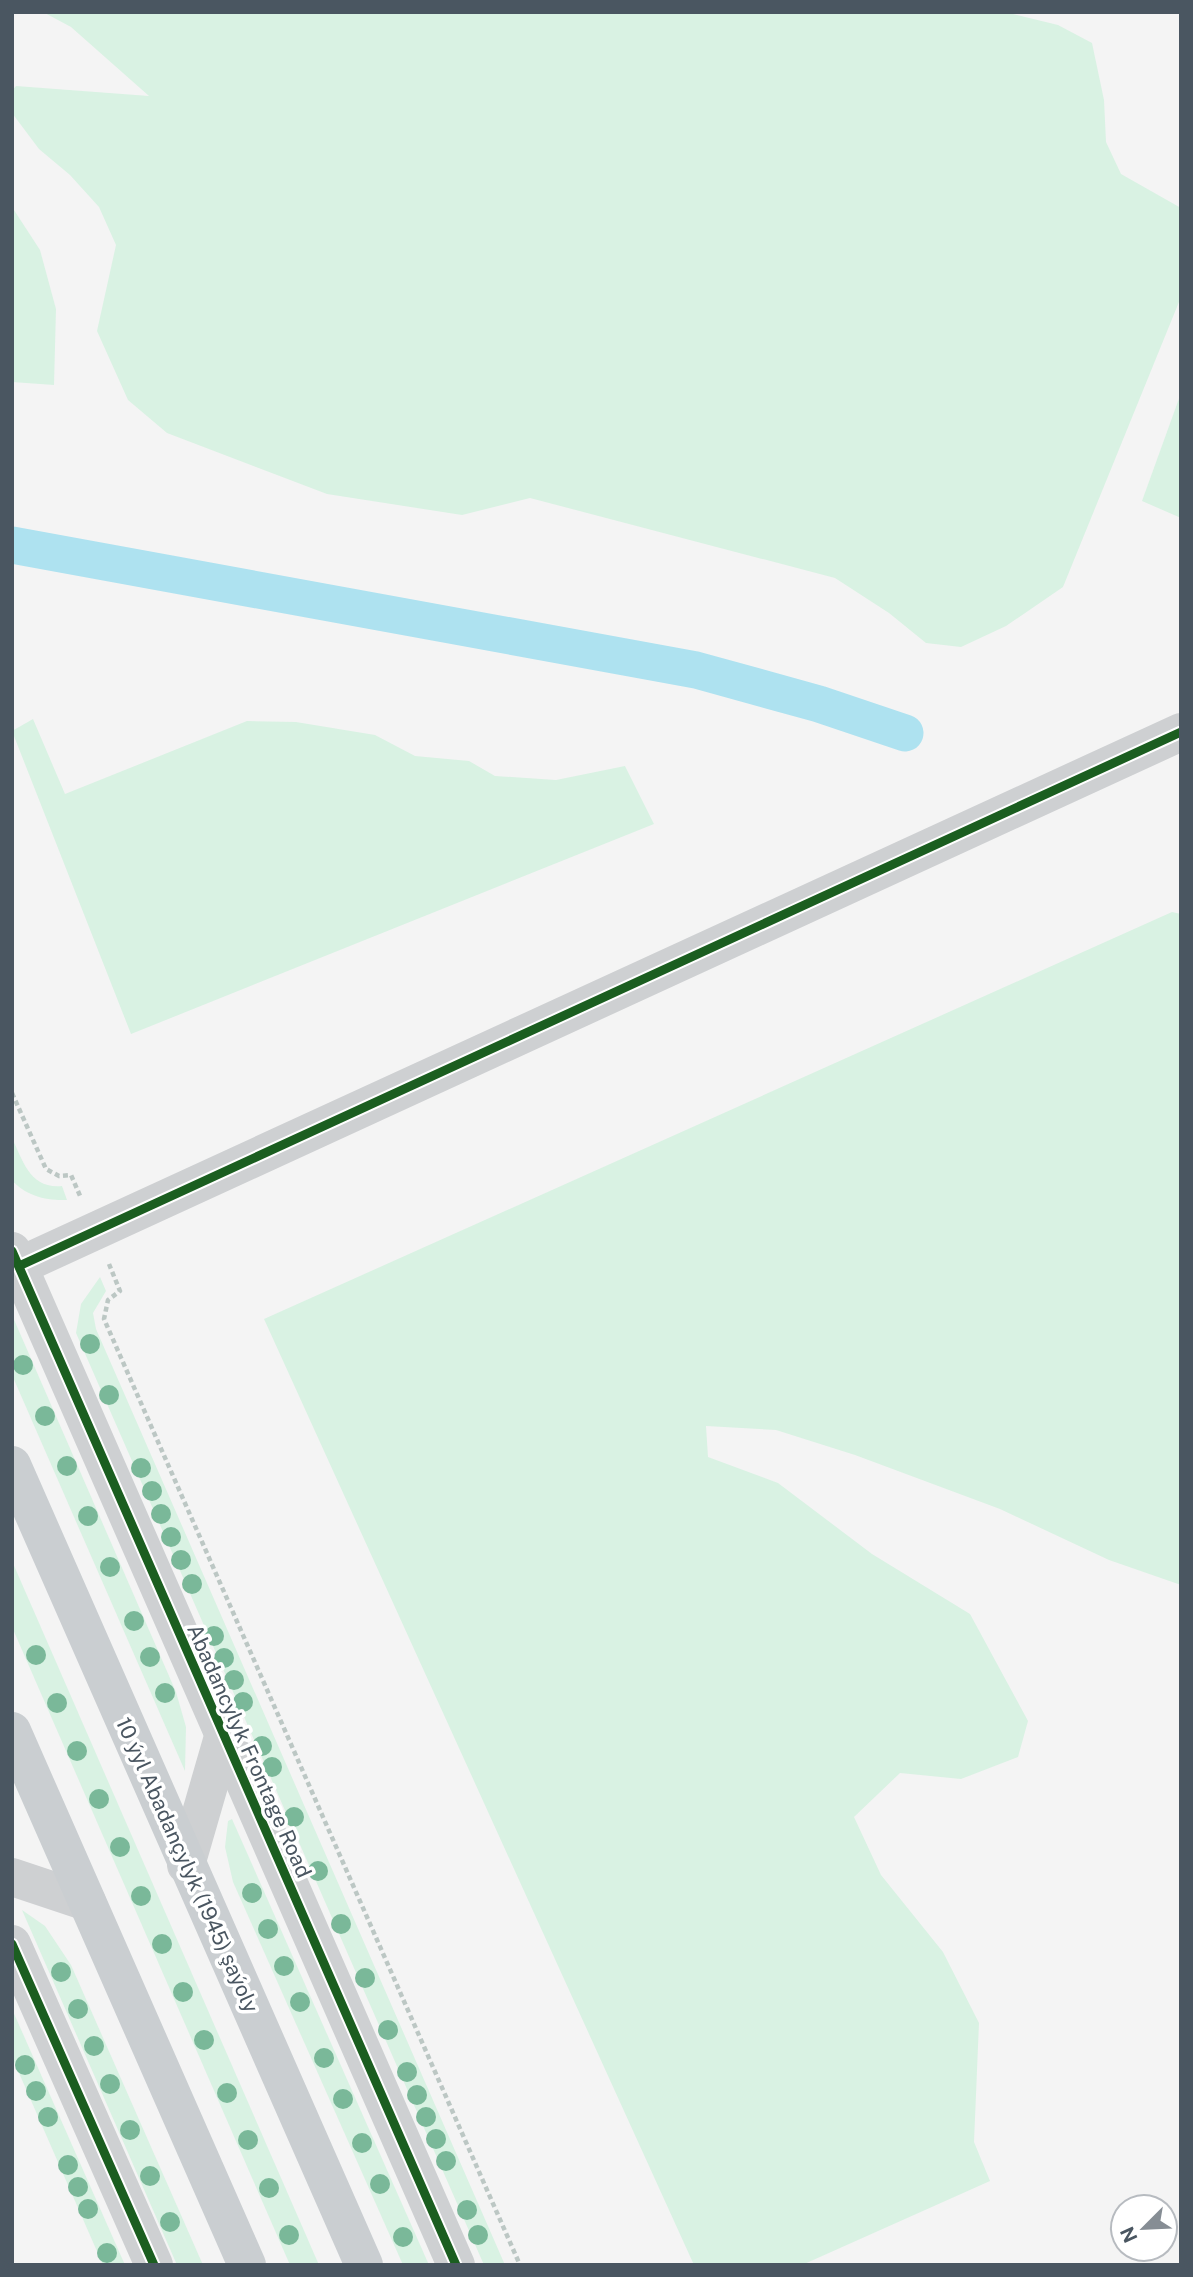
<svg xmlns="http://www.w3.org/2000/svg" width="1193" height="2277" font-family="'Public Sans',sans-serif">
	<style>
		.green { fill: #d9f2e3 }
		.lines { fill: none; stroke-linecap: round; stroke-linejoin: round }
		.canal { stroke: #aee2f0; stroke-width: 37 }
		.path { stroke: #bcc7c4; stroke-width: 4.5; stroke-dasharray: 5 3.5; stroke-linecap: butt }
		.minor { stroke: #ced0d2; stroke-width: 38 }
		.major { stroke: #caced1; stroke-width: 38 }
		.cycleway-casing { stroke: #fff; stroke-width: 13 }
		.cycleway { stroke: #1b5e20; stroke-width: 9 }
		.tree { fill: #7ab899 }
		.labels { text-anchor: middle; stroke-width: 7; stroke-linejoin: round; paint-order: stroke }
		.street-label { font-size: 21px; fill: #4a5661; stroke: #fff }
	</style>
	<rect width="100%" height="100%" fill="#f4f4f4"/>
	<g class="green">
		<path d="M43 12H1005L1058 25 1092 43 1104 100 1106 142 1121 174 1181 208V297L1063 587 1006 626 961 647 926 643 889 613 835 578 530 498 462 515 327 494 167 433 128 400 97 331 116 245 99 207 70 175 39 149 12 113V91L16 86 149 96 71 27Z"/>
		<path d="M12 207 40 250 56 309 54 385 12 382Z"/>
		<path d="M1181 393V518L1142 501Z"/>
		<path d="M33 719 65 794 247 721 296 722 375 735 415 756 469 761 495 776 556 780 625 766 654 824 131 1034 12 731Z"/>
		<path d="M1172 912 1181 914V1585L1109 1560 1000 1509 855 1455 776 1430 706 1426 708 1457 778 1483 872 1554 970 1614 1028 1721 1018 1757 961 1779 900 1773 854 1817 881 1875 943 1952 979 2023 974 2142 990 2181 802 2265H694L264 1319Z"/>
		<path d="M12 1138C23 1161 30 1189 62 1186L67 1200C48 1201 25 1196 12 1180Z"/>
		<path d="M100 1277 106 1291 93 1313 96 1329 505 2265H484L76 1333 81 1304Z"/>
		<path d="M12 1315 176 1692 186 1727 185 1771 12 1375Z"/>
		<path d="M12 1561 319 2265H290L12 1627Z"/>
		<path d="M232 1819 429 2265H403L233 1882 225 1847 228 1821Z"/>
		<path d="M22 1910 45 1926 71 1965 203 2265H177Z"/>
		<path d="M12 2009 125 2265H103L12 2057Z"/>
	</g>
	<g class="lines">
		<path class="canal" d="M12 545 696 670 819 704 905 733"/>
		<g class="path">
			<path d="M12 1093 46 1169 59 1176 71 1175 81 1198"/>
			<path d="M109 1264 120 1291 108 1300 104 1319 520 2265"/>
		</g>
		<g class="minor">
			<path d="M12 1251 456 2265"/>
			<path d="M19 1266 1181 732"/>
			<path d="M186 1865 223 1737"/>
			<path d="M12 1877 87 1902"/>
			<path d="M12 1944 154 2265"/>
		</g>
		<g class="major">
			<path d="M12 1465 364 2265"/>
			<path d="M12 1731 247 2265"/>
		</g>
		<defs>
			<g id="cycleway">
				<path d="M12 1251 456 2265"/>
				<path d="M19 1266 1181 732"/>
				<path d="M12 1944 154 2265"/>
			</g>
		</defs>
		<use href="#cycleway" class="cycleway-casing"/>
		<use href="#cycleway" class="cycleway"/>
	</g>
	<g class="tree">
		<circle cx="90" cy="1344" r="10"/>
		<circle cx="23" cy="1365" r="10"/>
		<circle cx="109" cy="1395" r="10"/>
		<circle cx="45" cy="1416" r="10"/>
		<circle cx="67" cy="1466" r="10"/>
		<circle cx="141" cy="1468" r="10"/>
		<circle cx="152" cy="1491" r="10"/>
		<circle cx="161" cy="1514" r="10"/>
		<circle cx="88" cy="1516" r="10"/>
		<circle cx="171" cy="1537" r="10"/>
		<circle cx="181" cy="1560" r="10"/>
		<circle cx="110" cy="1567" r="10"/>
		<circle cx="192" cy="1584" r="10"/>
		<circle cx="134" cy="1621" r="10"/>
		<circle cx="214" cy="1636" r="10"/>
		<circle cx="36" cy="1655" r="10"/>
		<circle cx="150" cy="1657" r="10"/>
		<circle cx="224" cy="1658" r="10"/>
		<circle cx="234" cy="1680" r="10"/>
		<circle cx="165" cy="1693" r="10"/>
		<circle cx="243" cy="1702" r="10"/>
		<circle cx="57" cy="1703" r="10"/>
		<circle cx="262" cy="1746" r="10"/>
		<circle cx="77" cy="1751" r="10"/>
		<circle cx="272" cy="1767" r="10"/>
		<circle cx="99" cy="1799" r="10"/>
		<circle cx="294" cy="1817" r="10"/>
		<circle cx="120" cy="1847" r="10"/>
		<circle cx="318" cy="1871" r="10"/>
		<circle cx="252" cy="1893" r="10"/>
		<circle cx="141" cy="1896" r="10"/>
		<circle cx="341" cy="1924" r="10"/>
		<circle cx="268" cy="1929" r="10"/>
		<circle cx="162" cy="1944" r="10"/>
		<circle cx="284" cy="1966" r="10"/>
		<circle cx="61" cy="1972" r="10"/>
		<circle cx="365" cy="1978" r="10"/>
		<circle cx="183" cy="1992" r="10"/>
		<circle cx="300" cy="2002" r="10"/>
		<circle cx="78" cy="2009" r="10"/>
		<circle cx="388" cy="2030" r="10"/>
		<circle cx="204" cy="2040" r="10"/>
		<circle cx="94" cy="2046" r="10"/>
		<circle cx="324" cy="2058" r="10"/>
		<circle cx="25" cy="2065" r="10"/>
		<circle cx="407" cy="2072" r="10"/>
		<circle cx="110" cy="2084" r="10"/>
		<circle cx="36" cy="2091" r="10"/>
		<circle cx="227" cy="2093" r="10"/>
		<circle cx="417" cy="2095" r="10"/>
		<circle cx="343" cy="2099" r="10"/>
		<circle cx="48" cy="2117" r="10"/>
		<circle cx="426" cy="2117" r="10"/>
		<circle cx="130" cy="2130" r="10"/>
		<circle cx="436" cy="2139" r="10"/>
		<circle cx="248" cy="2140" r="10"/>
		<circle cx="362" cy="2143" r="10"/>
		<circle cx="446" cy="2161" r="10"/>
		<circle cx="68" cy="2165" r="10"/>
		<circle cx="150" cy="2176" r="10"/>
		<circle cx="380" cy="2184" r="10"/>
		<circle cx="78" cy="2187" r="10"/>
		<circle cx="269" cy="2188" r="10"/>
		<circle cx="88" cy="2209" r="10"/>
		<circle cx="467" cy="2210" r="10"/>
		<circle cx="170" cy="2222" r="10"/>
		<circle cx="289" cy="2235" r="10"/>
		<circle cx="478" cy="2235" r="10"/>
		<circle cx="403" cy="2237" r="10"/>
		<circle cx="107" cy="2253" r="10"/>
	</g>
	<g class="labels">
		<g class="street-label">
			<text transform="translate(249 1751) rotate(66)" y="7">Abadancylyk Frontage Road</text>
			<text transform="translate(187 1865) rotate(66)" y="7">10 ýyl Abadançylyk (1945) şaýoly</text>
		</g>
	</g>
	<rect width="1193" height="2277" fill="none" stroke="#4a5661" stroke-width="28"/>
	<g transform="translate(1144 2228) rotate(246)"><circle r="33" fill="#ffffff" stroke="#b7bbc0" stroke-width="2"/>
	<path d="M0-5L12 26L0 18L-12 26Z" fill="#868d94"/>
	<text y="-10" font-size="19" font-weight="bold" text-anchor="middle" fill="#4a5661">N</text>
	</g>
</svg>
